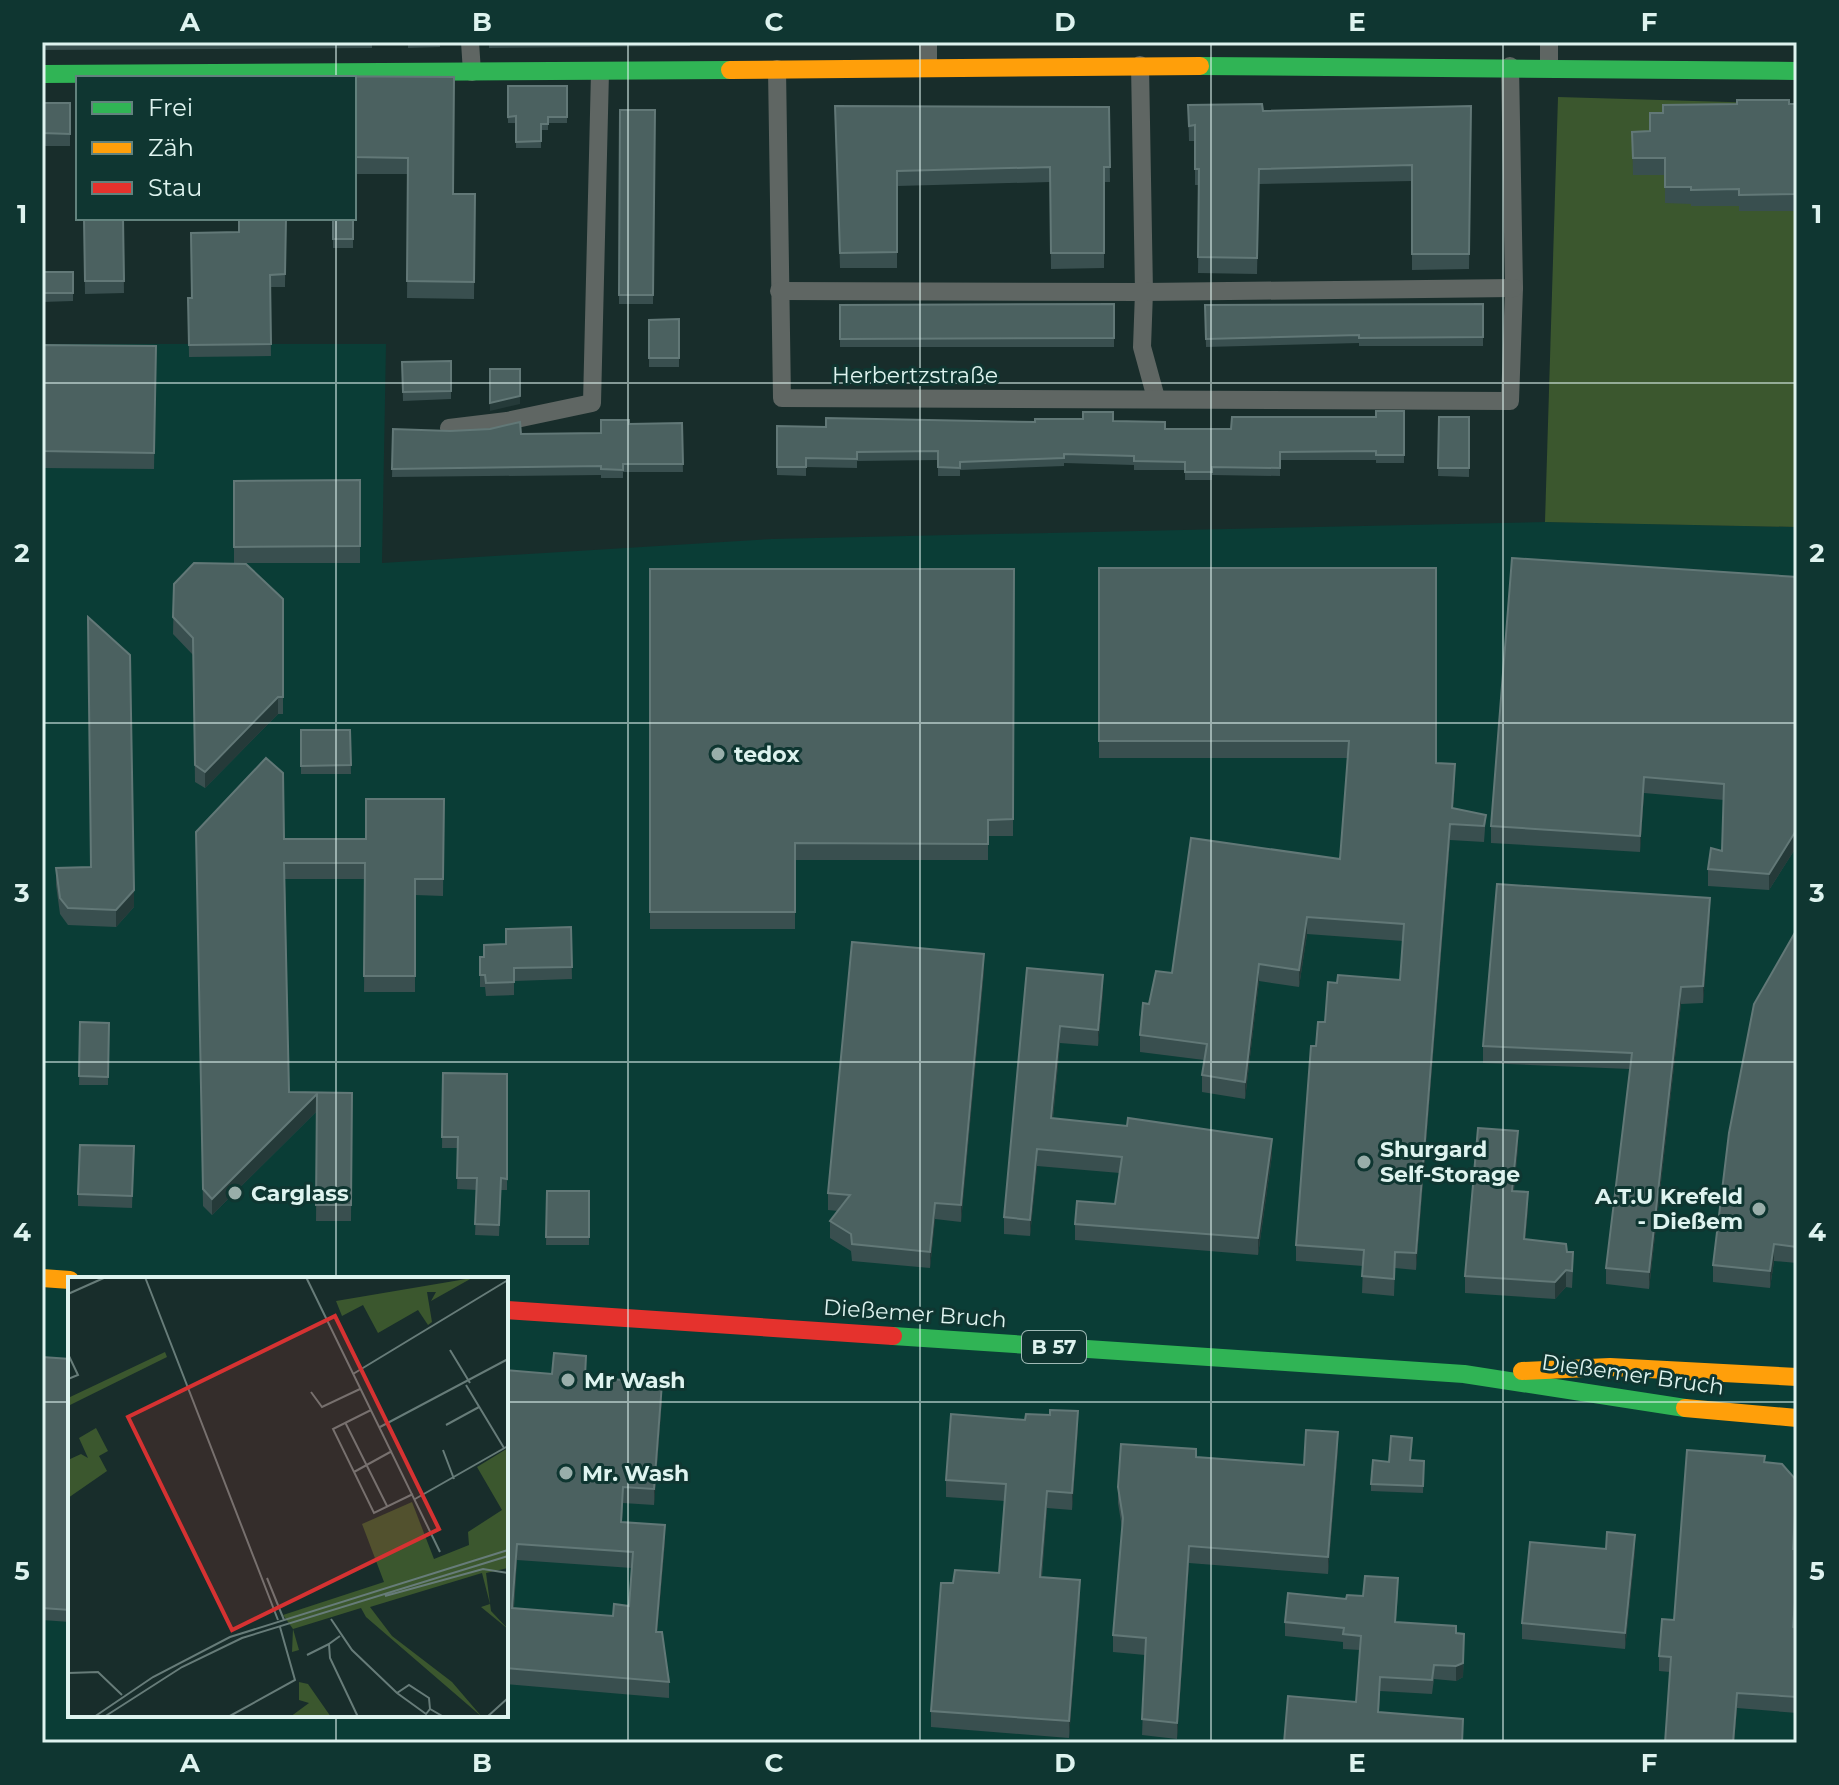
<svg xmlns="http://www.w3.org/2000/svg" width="1839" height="1785" font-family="Montserrat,sans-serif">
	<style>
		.built { fill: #0a3d36; fill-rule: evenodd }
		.green { fill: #3b572e }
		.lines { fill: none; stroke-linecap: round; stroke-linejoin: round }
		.street { stroke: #5f6663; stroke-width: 18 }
		.fast { stroke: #30b455; stroke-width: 18 }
		.slow { stroke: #ff9f0a; stroke-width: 18 }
		.jam { stroke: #e5322d; stroke-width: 18 }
		.wall { fill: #394f4f; fill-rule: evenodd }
		.shaded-wall { fill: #253a39 }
		.building { fill: #4b6160; stroke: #627877; stroke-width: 2; fill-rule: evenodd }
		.grid { fill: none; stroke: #def3ef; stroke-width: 2; stroke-opacity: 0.55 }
		.poi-dot { fill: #99aeaa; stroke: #0f3631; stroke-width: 3 }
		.labels { text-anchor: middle; stroke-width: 6; stroke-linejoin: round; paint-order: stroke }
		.shield { fill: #0f3631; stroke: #a0bab6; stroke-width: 2 }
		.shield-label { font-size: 20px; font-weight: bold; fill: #def3ef }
		.street-label { font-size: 22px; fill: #def3ef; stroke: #0f3631 }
		.poi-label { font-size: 22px; font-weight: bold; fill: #def3ef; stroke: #0f3631; text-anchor: start }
		.inset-road { fill: none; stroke: #677c79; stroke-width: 2 }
		.view { fill: #d63232; fill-opacity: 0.15; stroke: #d63232; stroke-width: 4 }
		.inset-edge { fill: none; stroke: #def3ef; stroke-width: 4 }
		.neatline { fill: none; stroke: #def3ef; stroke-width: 3 }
		.grid-label { font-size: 26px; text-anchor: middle; font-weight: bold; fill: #def3ef }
	</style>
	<rect width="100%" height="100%" fill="#182d2b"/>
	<path class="built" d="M42 344H386L382 563 772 539 1545 522 1797 527V1743H42ZM70 1279H506V1715H70Z"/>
	<path class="green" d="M1558 97 1797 104V527L1545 522Z"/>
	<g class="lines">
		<g class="street">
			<path d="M470 42 472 72"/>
			<path d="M1549 42V68"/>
			<path d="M1140 65 1144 292 1142 347 1156 398"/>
			<path d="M928 66V42"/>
			<path d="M777 69 782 398 1510 401 1514 288 1510 66"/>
			<path d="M779 291 1144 292 1514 288"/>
			<path d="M449 428 507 421 592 403 600 72"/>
		</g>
		<g class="fast">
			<path d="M1200 66 1797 71"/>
			<path d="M42 74 730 70"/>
			<path d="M893 1336 1464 1374 1685 1408"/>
		</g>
		<g class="slow">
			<path d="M730 70 1200 66"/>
			<path d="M42 1278 70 1280"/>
			<path d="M1522 1371 1610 1367 1797 1377"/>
			<path d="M1685 1408 1797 1418"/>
		</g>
		<path class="jam" d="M506 1310 893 1336"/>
	</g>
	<g class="wall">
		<path d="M42 42H372V48L42 50Z"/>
		<path d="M408 42H440V47L408 48Z"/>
		<path d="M489 42H690V46L489 48Z"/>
		<path d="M818 42H846V44Z"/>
		<path d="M951 42H1232V43L951 44Z"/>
		<path d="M454 77 453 194H475L474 299 407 298 408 174H354V78Z"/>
		<path d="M508 86H567V123H548V130H541V148H516V123H508Z"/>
		<rect x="42" y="103" width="28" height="43"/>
		<path d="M1789 104H1797V211H1739V206H1691V204L1665 203V175H1633L1632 132 1650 131Z"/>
		<path d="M1188 105 1263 111 1471 106 1469 269 1412 270V181L1259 184 1257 274 1198 273 1199 185H1195V141H1189Z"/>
		<path d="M1109 107 1110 182H1104V268L1051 269 1050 182 897 186V268H840L835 122Z"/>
		<path d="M620 110H655L653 304H619Z"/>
		<path d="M84 218H123L124 293 85 294Z"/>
		<path d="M286 218 285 287H270L271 356 189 357 188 298H192L239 232Z"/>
		<rect x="333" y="218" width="20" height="30"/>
		<path d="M42 272H73V301L42 302Z"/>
		<path d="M1114 304V347H840V305Z"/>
		<path d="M1483 304V346H1359V343L1206 347 1205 305Z"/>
		<path d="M679 319V367H649V320Z"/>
		<path d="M42 345 156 346 154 469 42 468Z"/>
		<path d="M451 361V399L403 401 402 362Z"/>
		<path d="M1404 411V463H1376V460H1280V476L1212 475V480H1185V470H1134V465L1064 463V466L960 470V476H938V460L857 461V468L806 467V476L777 475V426L826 427 1113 421 1165 429H1231L1376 417Z"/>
		<path d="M1439 417H1469V477L1438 476Z"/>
		<path d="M682 423 683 472H623V478H601V475L392 477 393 429 450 431 490 429 521 434 601 433 629 424Z"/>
		<path d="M360 480V563H234V481Z"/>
		<path d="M1099 568 1436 763 1455 781 1453 808 1486 815 1484 842 1450 840 1416 1270 1395 1268 1394 1296 1362 1293 1363 1266 1296 1261V1245L1316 1046 1337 983 1400 980 1403 941 1307 934 1299 987 1259 981 1245 1099 1202 1092V1075L1204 1060 1140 1052V1035L1172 973 1340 859 1348 758H1099Z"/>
		<path d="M650 569H1014L1013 836H988V860H795V929H650Z"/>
		<path d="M1797 577V846L1769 890 1708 886V869L1722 851 1724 800 1644 793 1640 852 1491 843V826Z"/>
		<path d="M174 584 283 599V714H278L205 788 195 782 193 655 173 634Z"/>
		<path d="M301 730H350L351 774H301Z"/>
		<path d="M444 799 443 896 415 895V992H364L365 879H285L289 1092 352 1093 351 1221H316L317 1111 212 1215 203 1206 196 832 284 839H366Z"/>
		<path d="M56 868 134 907 116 927 68 925 60 914 56 885Z"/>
		<path d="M1710 915 1703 1003 1681 1004 1649 1289 1606 1284V1268L1630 1069 1483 1063V1046Z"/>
		<path d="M571 927 572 979 514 981V995L486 996 485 987H480V957H484L506 944Z"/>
		<path d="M1797 929V1263L1774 1261 1770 1288 1713 1282V1265Z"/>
		<path d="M1027 968 1103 992 1098 1046 1060 1043 1053 1119 1272 1155 1258 1255 1075 1240V1224L1115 1204 1120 1173 1037 1166 1030 1236 1004 1234V1217Z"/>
		<path d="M984 971 961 1222 935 1219 930 1268 852 1261 851 1251 830 1238V1221L838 1211 828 1210V1193Z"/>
		<path d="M80 1022 109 1023 108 1085H79Z"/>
		<path d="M443 1073 507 1074V1190H501L499 1236 475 1235 477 1190 457 1189 458 1148H442Z"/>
		<path d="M134 1146 132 1208 78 1206V1194Z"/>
		<path d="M1518 1147 1514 1191 1528 1209 1525 1240 1567 1252 1573 1269 1572 1288 1566 1287 1555 1299 1465 1293V1276Z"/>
		<path d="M547 1191H589V1245H546Z"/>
		<path d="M42 1357 70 1359V1622L42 1620Z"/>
		<path d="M506 1370 586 1377 662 1399 654 1505 623 1503 622 1522 665 1541 657 1632 669 1682V1698L506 1684ZM517 1560 632 1568 629 1606 613 1616 514 1608Z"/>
		<path d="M1078 1428 1072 1510 1047 1508 1042 1577 1080 1597 1069 1738 931 1727V1711L953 1583 999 1573 1005 1501 946 1497V1480Z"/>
		<path d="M1338 1449 1328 1574 1189 1563 1177 1739 1142 1735 1145 1655 1113 1652V1635L1122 1528 1118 1503V1487L1196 1457 1304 1465Z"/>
		<path d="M1411 1460 1424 1461 1423 1493 1371 1491V1484L1389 1462Z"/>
		<path d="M1765 1462 1797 1481V1508L1794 1549H1797V1593L1794 1628H1797V1713L1737 1708 1734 1743H1665L1670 1672 1659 1671V1656L1674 1620Z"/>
		<path d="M1635 1551 1625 1649 1522 1639V1623Z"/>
		<path d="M1398 1592 1396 1622 1456 1633 1464 1648 1463 1677 1456 1681 1434 1679 1432 1694 1380 1691 1379 1712 1463 1733V1743H1284L1356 1702 1360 1650 1343 1649V1642L1285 1636V1622L1346 1599Z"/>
	</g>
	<g class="shaded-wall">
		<path d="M520 396V404L490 411V403Z"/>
		<path d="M278 697V714L205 788V772Z"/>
		<path d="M1455 764V781L1452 824V808Z"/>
		<path d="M1644 777V793L1640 852V836Z"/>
		<path d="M1450 824V840L1416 1270V1253Z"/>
		<path d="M1797 829V846L1769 890V874Z"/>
		<path d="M134 890V907L116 927V910Z"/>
		<path d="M1710 898V915L1703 1003V986Z"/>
		<path d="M1307 917V934L1299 987V970Z"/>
		<path d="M984 954V971L961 1222V1205Z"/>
		<path d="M1259 964V981L1245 1099V1082Z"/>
		<path d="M1103 975V992L1098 1046V1030Z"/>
		<path d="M1681 987V1004L1649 1289V1272Z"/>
		<path d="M1060 1026V1043L1051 1135V1118Z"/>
		<path d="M317 1094V1111L212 1215V1199Z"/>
		<path d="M1518 1131V1147L1512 1208V1191Z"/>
		<path d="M1272 1139V1155L1258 1255V1238Z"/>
		<path d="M1037 1149V1166L1030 1236V1220Z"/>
		<path d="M1528 1192V1209L1524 1256V1239Z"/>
		<path d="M935 1203V1219L930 1268V1252Z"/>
		<path d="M1774 1244V1261L1770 1288V1271Z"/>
		<path d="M1566 1270V1287L1555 1299V1282Z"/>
		<path d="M662 1383V1399L654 1505V1489Z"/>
		<path d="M1078 1411V1428L1072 1510V1493Z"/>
		<path d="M1338 1432V1449L1328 1574V1557Z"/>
		<path d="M1047 1491V1508L1040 1594V1577Z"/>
		<path d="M1797 1492V1508L1793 1564V1549Z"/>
		<path d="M665 1525V1541L656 1648V1632Z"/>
		<path d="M1635 1535V1551L1625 1649V1633Z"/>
		<path d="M517 1544V1560L512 1624V1608Z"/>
		<path d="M1189 1546V1563L1177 1739V1723Z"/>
		<path d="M1080 1580V1597L1069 1738V1721Z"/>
		<path d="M1464 1634 1463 1677 1456 1681V1666Z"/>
		<path d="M1737 1693V1708L1734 1743H1733Z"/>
	</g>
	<g class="building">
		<path d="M303 76 454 77 453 194H475L474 282 407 281 408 158 354 157V78H303Z"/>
		<path d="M508 86H567V117H548V124H541V141L516 142V116L508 117Z"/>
		<path d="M1737 100H1789V104H1797V194L1739 195V189L1691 190V187H1665V158H1633L1632 132 1650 131V113H1663V105L1737 104Z"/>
		<path d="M42 103H70V134L42 133Z"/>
		<path d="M1262 104 1263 111 1471 106 1469 254H1412V165L1259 169 1257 258 1198 257 1199 169H1195V125L1189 126 1188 105Z"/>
		<path d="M835 106 1109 107 1110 167H1104V253H1051L1050 167 897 171V252L840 253Z"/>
		<path d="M620 110H655L653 295H619Z"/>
		<path d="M84 218H123L124 281H85Z"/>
		<path d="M239 218H286L285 274 270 275 271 344 189 345 188 298H192L191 233 239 232Z"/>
		<rect x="333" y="218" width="20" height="21"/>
		<rect x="42" y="272" width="31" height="21"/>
		<path d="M1114 304V338L840 339V305Z"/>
		<path d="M1483 304V337L1359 338V335L1206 339 1205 305Z"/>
		<path d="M679 319V358H649V320Z"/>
		<path d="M42 345 156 346 154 453 42 451Z"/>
		<path d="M451 361V391L403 392 402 362Z"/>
		<path d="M490 369H520V396L490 403Z"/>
		<path d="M1376 411H1404V455H1376V451L1280 452V468L1212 467V472H1185V462L1134 461V456L1064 454V458L960 462V468L938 467V451L857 452V459L806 458V467H777V426L826 427V418L1035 422V419H1083V412H1113V421L1165 422V429H1231L1232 417H1376Z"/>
		<path d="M1439 417H1469V468H1438Z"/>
		<path d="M601 420H629V424L682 423 683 464H623V470L601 469V466L392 469 393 429 450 431 490 429 520 422 521 434 601 433Z"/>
		<path d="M360 480V546L234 547V481Z"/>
		<path d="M1512 558 1797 577V829L1769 874 1708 869 1711 848 1722 851 1724 784 1644 777 1640 836 1491 826Z"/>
		<path d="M194 563 246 564 283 599V697H278L205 772 195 765 193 638 173 617 174 584Z"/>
		<path d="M1099 568H1436V763L1455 764 1452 808 1486 815 1484 826 1450 824 1416 1253 1395 1252 1394 1279 1362 1276 1364 1250 1296 1245 1311 1046H1316L1318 1022H1325L1328 982 1337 983 1338 975 1400 980 1404 924 1307 917 1299 970 1259 964 1245 1082 1202 1075 1207 1044 1140 1035 1143 1003 1149 1004 1156 971 1172 973 1191 838 1340 859 1349 741H1099Z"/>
		<path d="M650 569H1014L1013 819 988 820V844L795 843V912H650Z"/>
		<path d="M88 617 130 655 134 890 116 910 68 908 60 898 56 868 91 867Z"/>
		<path d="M301 730H350L351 765 301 766Z"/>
		<path d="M266 758 283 773 284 839H366V799H444L443 879H415V976H364L365 863H284L289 1092 352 1093 351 1205H316L317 1094 212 1199 203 1189 196 832Z"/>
		<path d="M1497 884 1710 898 1703 986 1681 987 1649 1272 1606 1268 1632 1053 1483 1046Z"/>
		<path d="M571 927 572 967 514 968V982L486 983 485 975H480V957H484V945L506 944V929Z"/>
		<path d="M1797 929V1247L1774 1244 1770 1271 1713 1265 1729 1133 1754 1004Z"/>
		<path d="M852 942 984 954 961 1205 935 1203 930 1252 852 1244 851 1234 830 1221 850 1195 828 1193Z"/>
		<path d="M1027 968 1103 975 1098 1030 1060 1026 1051 1118 1127 1126 1128 1118 1272 1139 1258 1238 1075 1224 1077 1201 1115 1204 1122 1157 1037 1149 1030 1220 1004 1217Z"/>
		<path d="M80 1022 109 1023 108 1077 79 1076Z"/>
		<path d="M443 1073 507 1074V1179L501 1178 499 1225 475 1224 477 1178H457L458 1137H442Z"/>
		<path d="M1478 1128 1518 1131 1512 1191 1528 1192 1524 1239 1566 1244 1567 1252H1573L1572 1271 1566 1270 1555 1282 1465 1276Z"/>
		<path d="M80 1145 134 1146 132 1196 78 1194Z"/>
		<path d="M547 1191H589V1237H546Z"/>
		<path d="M554 1353 586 1356 585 1377 662 1383 654 1489 623 1487 621 1522 665 1525 656 1632H662L669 1682 506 1668V1370L552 1374ZM517 1544 633 1552 629 1606 614 1604 613 1616 512 1608Z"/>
		<path d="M42 1357 70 1359V1610L42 1608Z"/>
		<path d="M1050 1410 1078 1411 1072 1493 1047 1491 1040 1577 1080 1580 1069 1721 931 1711 941 1583H953L955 1570 999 1573 1006 1484 946 1480 951 1414 1025 1420 1026 1414 1050 1415Z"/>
		<path d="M1306 1430 1338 1432 1328 1557 1189 1546 1177 1723 1142 1719 1146 1638 1113 1635 1123 1518 1118 1487 1121 1444 1196 1449V1457L1304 1465Z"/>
		<path d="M1391 1436 1412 1438 1410 1460 1424 1461 1423 1486 1371 1484 1373 1460 1389 1462Z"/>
		<path d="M1687 1450 1765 1456 1764 1462 1782 1464 1797 1481 1793 1549H1797V1578L1793 1627 1797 1628V1697L1737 1693 1733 1743H1665L1671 1657 1659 1656 1662 1619 1674 1620Z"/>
		<path d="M1607 1532 1635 1535 1625 1633 1522 1623 1530 1542 1606 1549Z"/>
		<path d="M1365 1576 1398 1578 1395 1622 1456 1626V1633L1464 1634 1463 1663 1456 1666 1434 1665 1432 1680 1380 1677 1378 1712 1463 1719 1462 1743H1284L1288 1696 1356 1702 1361 1636 1343 1634 1344 1628 1285 1622 1288 1593 1346 1599 1347 1595 1363 1596Z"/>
	</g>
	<path class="grid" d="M336 42V78M628 42V1743M920 42V1743M1211 42V1743M1503 42V1743M336 218V1279M42 383H1797M42 723H1797M42 1062H1797M42 1402H70M506 1402H1797M336 1715V1743"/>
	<g class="poi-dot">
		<circle cx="718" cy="754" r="8"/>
		<circle cx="1364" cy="1162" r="8"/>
		<circle cx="235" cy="1193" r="8"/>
		<circle cx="1759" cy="1209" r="8"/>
		<circle cx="568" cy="1380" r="8"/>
		<circle cx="566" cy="1473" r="8"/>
	</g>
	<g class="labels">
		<rect class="shield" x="1022" y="1331" width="64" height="32" rx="6"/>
		<g class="shield-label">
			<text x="1054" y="1354">B 57</text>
		</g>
		<g class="street-label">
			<text x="915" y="383">Herbertzstraße</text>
			<text transform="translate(915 1313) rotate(4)" y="8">Dießemer Bruch</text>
			<text transform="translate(1633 1374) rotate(8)" y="8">Dießemer Bruch</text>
		</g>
		<g class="poi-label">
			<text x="734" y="762">tedox</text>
			<text x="1380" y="1157">Shurgard<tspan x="1380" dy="25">Self-Storage</tspan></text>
			<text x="251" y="1201">Carglass</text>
			<text x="1743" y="1204" text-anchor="end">A.T.U Krefeld<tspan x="1743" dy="25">- Dießem</tspan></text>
			<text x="584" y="1388">Mr Wash</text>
			<text x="582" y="1481">Mr. Wash</text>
		</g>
	</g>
	<g transform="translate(68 1277)">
		<rect width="440" height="440" fill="#182d2b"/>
		<path d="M404 1 363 24 368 15H359L364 45 360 48 350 33 310 56 295 28 274 39 268 24ZM97 75 99 80 0 129V121ZM28 151 40 174 31 179 39 194 0 221V183L13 177 20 181 11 161ZM440 171V291L418 296 423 334 440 352 413 330 422 327 414 296 302 330 324 359 384 405 414 440 298 340 293 331 225 352 231 373 224 375 225 352 215 338 316 305 294 247 344 225 366 282 401 268 400 255 434 233 409 190ZM231 405 240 407 263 440H222L241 426 231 423Z" fill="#3b572e"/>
		<path class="inset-road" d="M77 0 210 343M238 0 372 275M0 17 38 0M382 73 402 106M0 77 10 98 0 102M285 97 440 3M398 108 436 171M243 115 254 130 292 112M303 133 265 152 306 236 345 217M277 145 319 229M378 148 411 130M312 150 440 82M375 173 386 202M286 195 324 174M347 222 440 169M199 301 216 343M317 319 415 292 440 296M263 342 284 373 329 416 358 437 362 432 376 440M272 359 261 367 262 381 290 440M239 378 261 367M0 396 30 395 54 418M329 416 341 408 361 421 362 432M26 440 85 400 162 360 440 273M36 440 114 390 174 361 440 279M160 440 227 403 212 350M419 440 440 421"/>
		<path class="view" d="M267 39 371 252 164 353 60 140Z"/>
		<rect width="440" height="440" class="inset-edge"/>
	</g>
	<rect width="1839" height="1785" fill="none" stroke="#0f3631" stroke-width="88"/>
	<rect x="76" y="76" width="280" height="144" fill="#0f3631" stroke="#62827d" stroke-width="2"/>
	<rect x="92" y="102" width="40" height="12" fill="#30b455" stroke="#62827d" stroke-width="2"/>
	<text x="148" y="116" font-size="24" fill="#def3ef">Frei</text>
	<rect x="92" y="142" width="40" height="12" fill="#ff9f0a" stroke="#62827d" stroke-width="2"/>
	<text x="148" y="156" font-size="24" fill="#def3ef">Zäh</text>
	<rect x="92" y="182" width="40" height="12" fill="#e5322d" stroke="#62827d" stroke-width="2"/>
	<text x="148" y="196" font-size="24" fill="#def3ef">Stau</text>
	<rect x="44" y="44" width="1751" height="1697" class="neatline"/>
	<g class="grid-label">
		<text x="190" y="31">A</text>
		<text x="482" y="31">B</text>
		<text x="774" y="31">C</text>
		<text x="1065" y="31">D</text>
		<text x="1357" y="31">E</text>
		<text x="1649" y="31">F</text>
		<text x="22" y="223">1</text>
		<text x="1817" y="223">1</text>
		<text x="22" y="562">2</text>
		<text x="1817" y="562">2</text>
		<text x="22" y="902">3</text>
		<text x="1817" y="902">3</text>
		<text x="22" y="1241">4</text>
		<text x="1817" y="1241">4</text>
		<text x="22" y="1580">5</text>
		<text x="1817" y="1580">5</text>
		<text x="190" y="1772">A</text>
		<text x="482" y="1772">B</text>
		<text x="774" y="1772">C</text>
		<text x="1065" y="1772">D</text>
		<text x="1357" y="1772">E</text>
		<text x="1649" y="1772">F</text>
	</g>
</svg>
